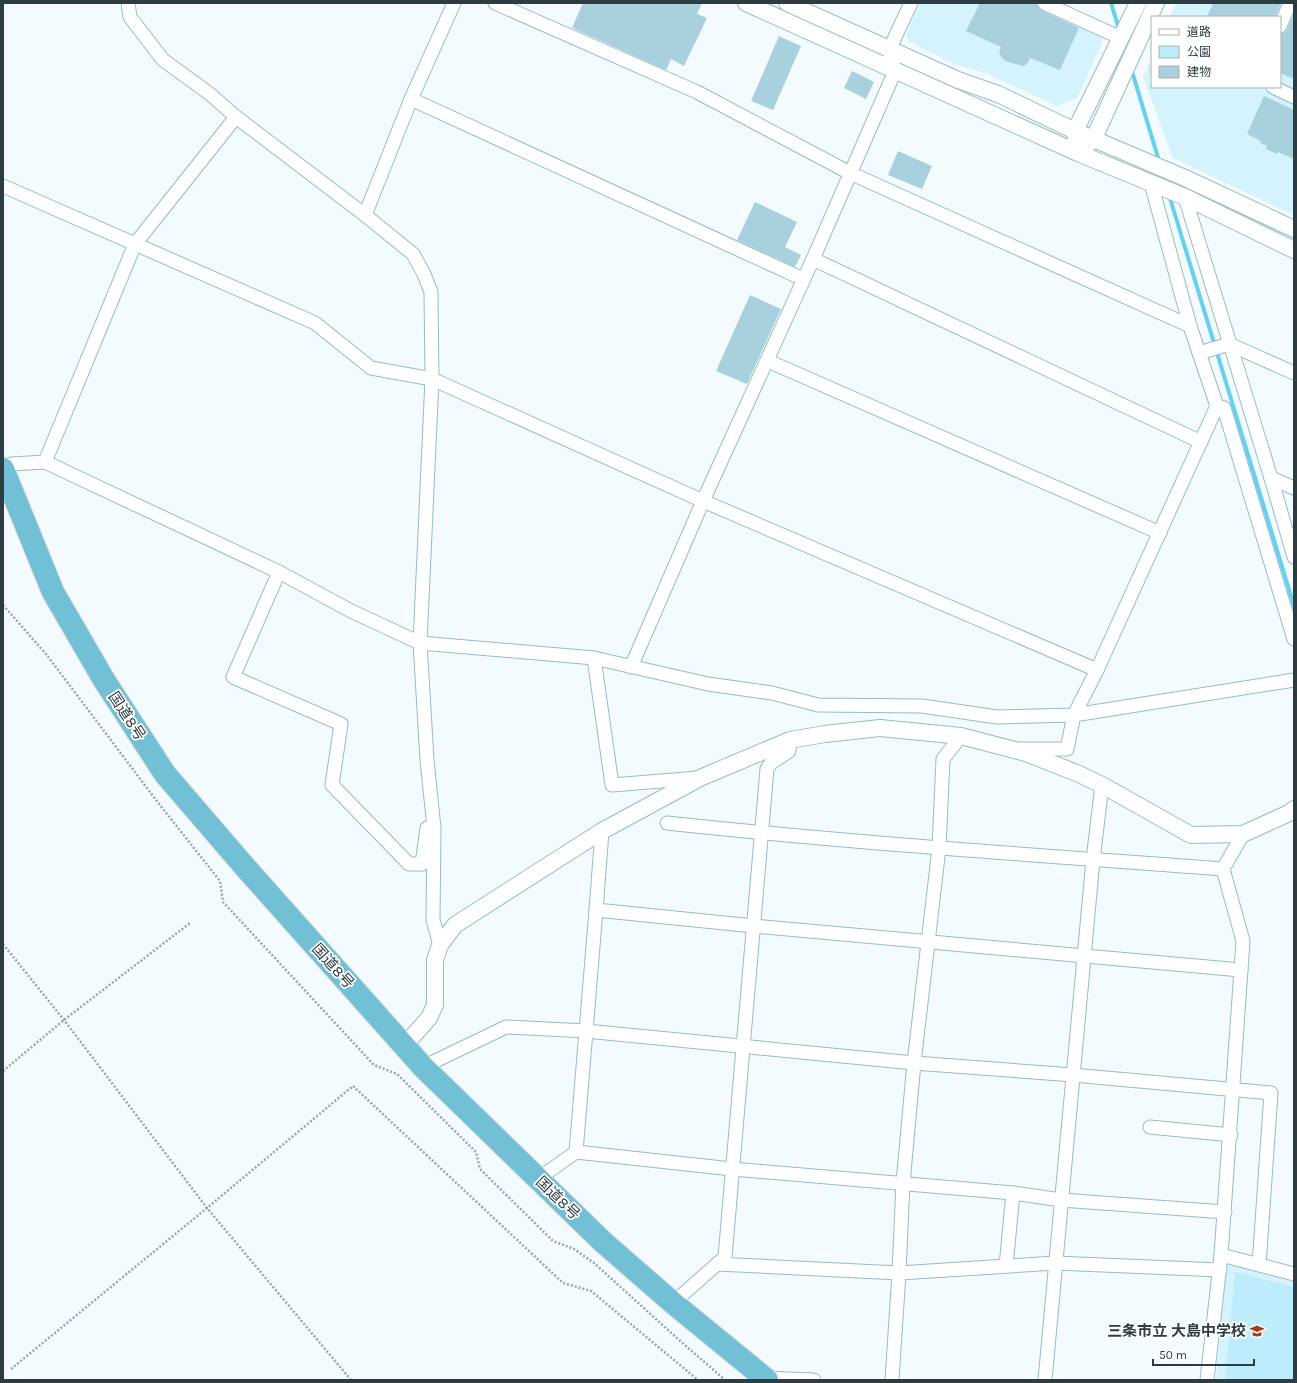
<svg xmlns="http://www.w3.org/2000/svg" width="1297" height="1383" font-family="Karla,'Noto Sans JP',sans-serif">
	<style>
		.built { fill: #d5f3fc }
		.green { fill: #bdedfc }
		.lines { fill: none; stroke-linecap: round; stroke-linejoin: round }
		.stream { stroke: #68d0ef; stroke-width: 4 }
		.building { fill: #a9d0dd }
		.minor-casing { stroke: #95bcc9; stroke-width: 15 }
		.tertiary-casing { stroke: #95bcc9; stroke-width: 18 }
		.trunk-casing { stroke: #d5d8d9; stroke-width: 24 }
		.path { stroke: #9ba6aa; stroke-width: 2.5; stroke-dasharray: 2 2; stroke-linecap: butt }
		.minor { stroke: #fff; stroke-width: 13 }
		.tertiary { stroke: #fff; stroke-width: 16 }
		.trunk { stroke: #72c0d6; stroke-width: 22 }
		.labels { text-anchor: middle; stroke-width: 3.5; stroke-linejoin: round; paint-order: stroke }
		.street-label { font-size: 15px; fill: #2c3c41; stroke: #fff }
		.poi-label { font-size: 15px; font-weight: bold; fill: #2c3c41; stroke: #fff; text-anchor: end }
	</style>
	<rect width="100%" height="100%" fill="#f3fbfe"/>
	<g class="built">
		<path d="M920 3H1031L1102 35V43L1077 98 1057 106 985 73 953 64 908 41 906 35Z"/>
		<path d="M1176 3H1294V215L1173 158 1143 77 1152 57V87H1280V17H1170Z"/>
		<path d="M1232 1265 1294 1282V1380H1216L1225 1267Z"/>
	</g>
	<path class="green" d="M1235 1272 1294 1287V1380H1225Z"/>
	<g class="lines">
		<g class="stream">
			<path d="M1111 3 1119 29"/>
			<path d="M1131 68 1159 161"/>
			<path d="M1169 195 1294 606"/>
		</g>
	</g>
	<g class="building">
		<path d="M583 3H702L697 14 707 18 684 66 671 59 666 70 572 28Z"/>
		<path d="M980 3H1033L1036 4 1041 10 1079 28 1060 70 1030 58 1027 64 1023 66 1012 63 1005 61 999 54 1001 47 966 31Z"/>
		<path d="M1213 3H1281L1275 17H1207Z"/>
		<path d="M1294 14V79L1280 73V34L1284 33 1287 30Z"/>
		<path d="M779 36 801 46 773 110 751 101Z"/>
		<path d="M852 71 874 82 866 99 844 88Z"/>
		<path d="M1264 96 1294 110V159L1278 152 1277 154 1266 149 1267 146 1260 143 1261 141 1247 134Z"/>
		<path d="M898 151 932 166 922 189 888 175Z"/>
		<path d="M755 202 797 222 785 247 801 255 795 267 737 240Z"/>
		<path d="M750 295 781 309 747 384 716 371Z"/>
	</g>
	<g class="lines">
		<defs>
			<g id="minor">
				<path d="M128 3 130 17 163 60 210 94 236 117 365 215 413 254 424 274 431 292 432 379 420 643 427 760 434 828 433 920 440 945"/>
				<path d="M495 3 697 92 850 173 1190 326"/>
				<path d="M1044 3 1121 38"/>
				<path d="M1280 26 1290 3"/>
				<path d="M1273 87 1294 97"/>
				<path d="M411 99 803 279"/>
				<path d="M3 186 315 323 371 368 432 379 703 501 1097 670"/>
				<path d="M1185 197 1271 478 1294 557"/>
				<path d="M365 215 411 99 454 3"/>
				<path d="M813 259 1201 442"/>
				<path d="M1199 353 1229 344 1294 373"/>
				<path d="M768 361 1160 533"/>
				<path d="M1217 406 1224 408 1294 639"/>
				<path d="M45 462 135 244 236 117"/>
				<path d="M3 466 12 464 45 462 279 572 351 611 420 643 594 658 708 684 772 693 818 705 922 706 997 717 1074 715 1097 670 1217 406 1190 326 1151 183"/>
				<path d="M1271 478 1294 488"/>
				<path d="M279 572 233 677 341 724 332 785 409 864H422L427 828 429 827"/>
				<path d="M594 658 612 785 698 778"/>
				<path d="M631 667 703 501 813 259 895 71 889 50 911 3"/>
				<path d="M1020 749H1067L1074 715 1294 680"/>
				<path d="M667 823C852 843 1037 855 1223 869"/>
				<path d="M596 910 602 831"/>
				<path d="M423 1067 506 1027 586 1031 914 1063 1073 1075 1271 1093 1259 1265"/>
				<path d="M1150 1127 1231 1135"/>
				<path d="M576 1152 596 910 754 926 1241 970"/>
				<path d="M538 1179 576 1152 732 1169 1013 1193 1061 1200 1225 1212"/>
				<path d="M1221 1255 1294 1274"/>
				<path d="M717 1264 899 1273 1055 1263 1220 1270"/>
				<path d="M1006 1266 1013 1193"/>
				<path d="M673 1303 725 1257 767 769 771 763 789 751 790 740"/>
				<path d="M764 1378 814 1380"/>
				<path d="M892 1380 899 1273 903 1183 914 1063 939 848 943 759 961 736"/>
				<path d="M1045 1380 1093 860 1102 785"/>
				<path d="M1207 1380 1221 1255 1243 941 1223 869 1243 834"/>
			</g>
			<g id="tertiary">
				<path d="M746 3 1078 153 1185 197 1294 250"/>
				<path d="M787 3 958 80 998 94 1075 131 1185 178 1294 229"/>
				<path d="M1076 141 1075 131 1138 3"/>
				<path d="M1087 145 1094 138 1156 3"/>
				<path d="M404 1046 429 1018 435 1005V960L440 945 455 925 602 831 700 778 790 740 825 734 880 728 961 736 1026 753 1079 774 1102 785 1191 835 1243 834 1289 813 1294 809"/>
			</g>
			<path id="trunk" d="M3 469 53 592 104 680 165 774 245 867 423 1067 603 1242 673 1303 767 1380"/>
		</defs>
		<use href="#minor" class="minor-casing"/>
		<use href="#tertiary" class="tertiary-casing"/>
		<use href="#trunk" class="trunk-casing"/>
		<g class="path">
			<path d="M3 605 46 654 156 800 220 881 223 902 374 1065 397 1074 476 1152 480 1169 553 1241 574 1249 594 1263 678 1339 725 1380"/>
			<path d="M3 944 64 1020 207 1208 351 1380"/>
			<path d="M3 1071 64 1020 190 923"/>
			<path d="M11 1369 207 1208 353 1086 563 1283 591 1291 698 1380"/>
		</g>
		<use href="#minor" class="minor"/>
		<use href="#tertiary" class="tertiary"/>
		<use href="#trunk" class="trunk"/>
	</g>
	<defs>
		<symbol id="school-bare" viewBox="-9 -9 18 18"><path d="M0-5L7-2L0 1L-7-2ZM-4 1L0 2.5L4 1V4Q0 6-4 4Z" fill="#a43e17" stroke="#fff" stroke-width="2.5" paint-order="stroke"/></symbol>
	</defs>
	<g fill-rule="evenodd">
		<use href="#school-bare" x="1247" y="1321" width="20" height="20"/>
	</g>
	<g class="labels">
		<g class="street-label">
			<text transform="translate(127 716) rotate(57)" y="5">国道8号</text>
			<text transform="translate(333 966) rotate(48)" y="5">国道8号</text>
			<text transform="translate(558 1198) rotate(44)" y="5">国道8号</text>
		</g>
		<g class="poi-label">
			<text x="1246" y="1336">三条市立 大島中学校</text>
		</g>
	</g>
	<rect width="1297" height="1383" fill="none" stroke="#2c3c41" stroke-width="8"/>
	<rect x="1151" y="16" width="130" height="72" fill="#ffffff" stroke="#abb1b3"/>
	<rect x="1159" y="29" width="20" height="6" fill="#ffffff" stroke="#abb1b3"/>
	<text x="1187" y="36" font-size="12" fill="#2c3c41">道路</text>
	<rect x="1159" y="46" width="20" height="12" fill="#bdedfc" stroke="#abb1b3"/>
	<text x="1187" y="56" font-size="12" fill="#2c3c41">公園</text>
	<rect x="1159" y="66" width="20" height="12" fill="#a9d0dd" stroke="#abb1b3"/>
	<text x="1187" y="76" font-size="12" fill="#2c3c41">建物</text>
	<path d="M1153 1359v6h101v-6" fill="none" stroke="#2c3c41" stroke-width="2"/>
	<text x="1159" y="1359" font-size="12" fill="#2c3c41" stroke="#ffffff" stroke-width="3" paint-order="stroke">50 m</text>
</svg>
